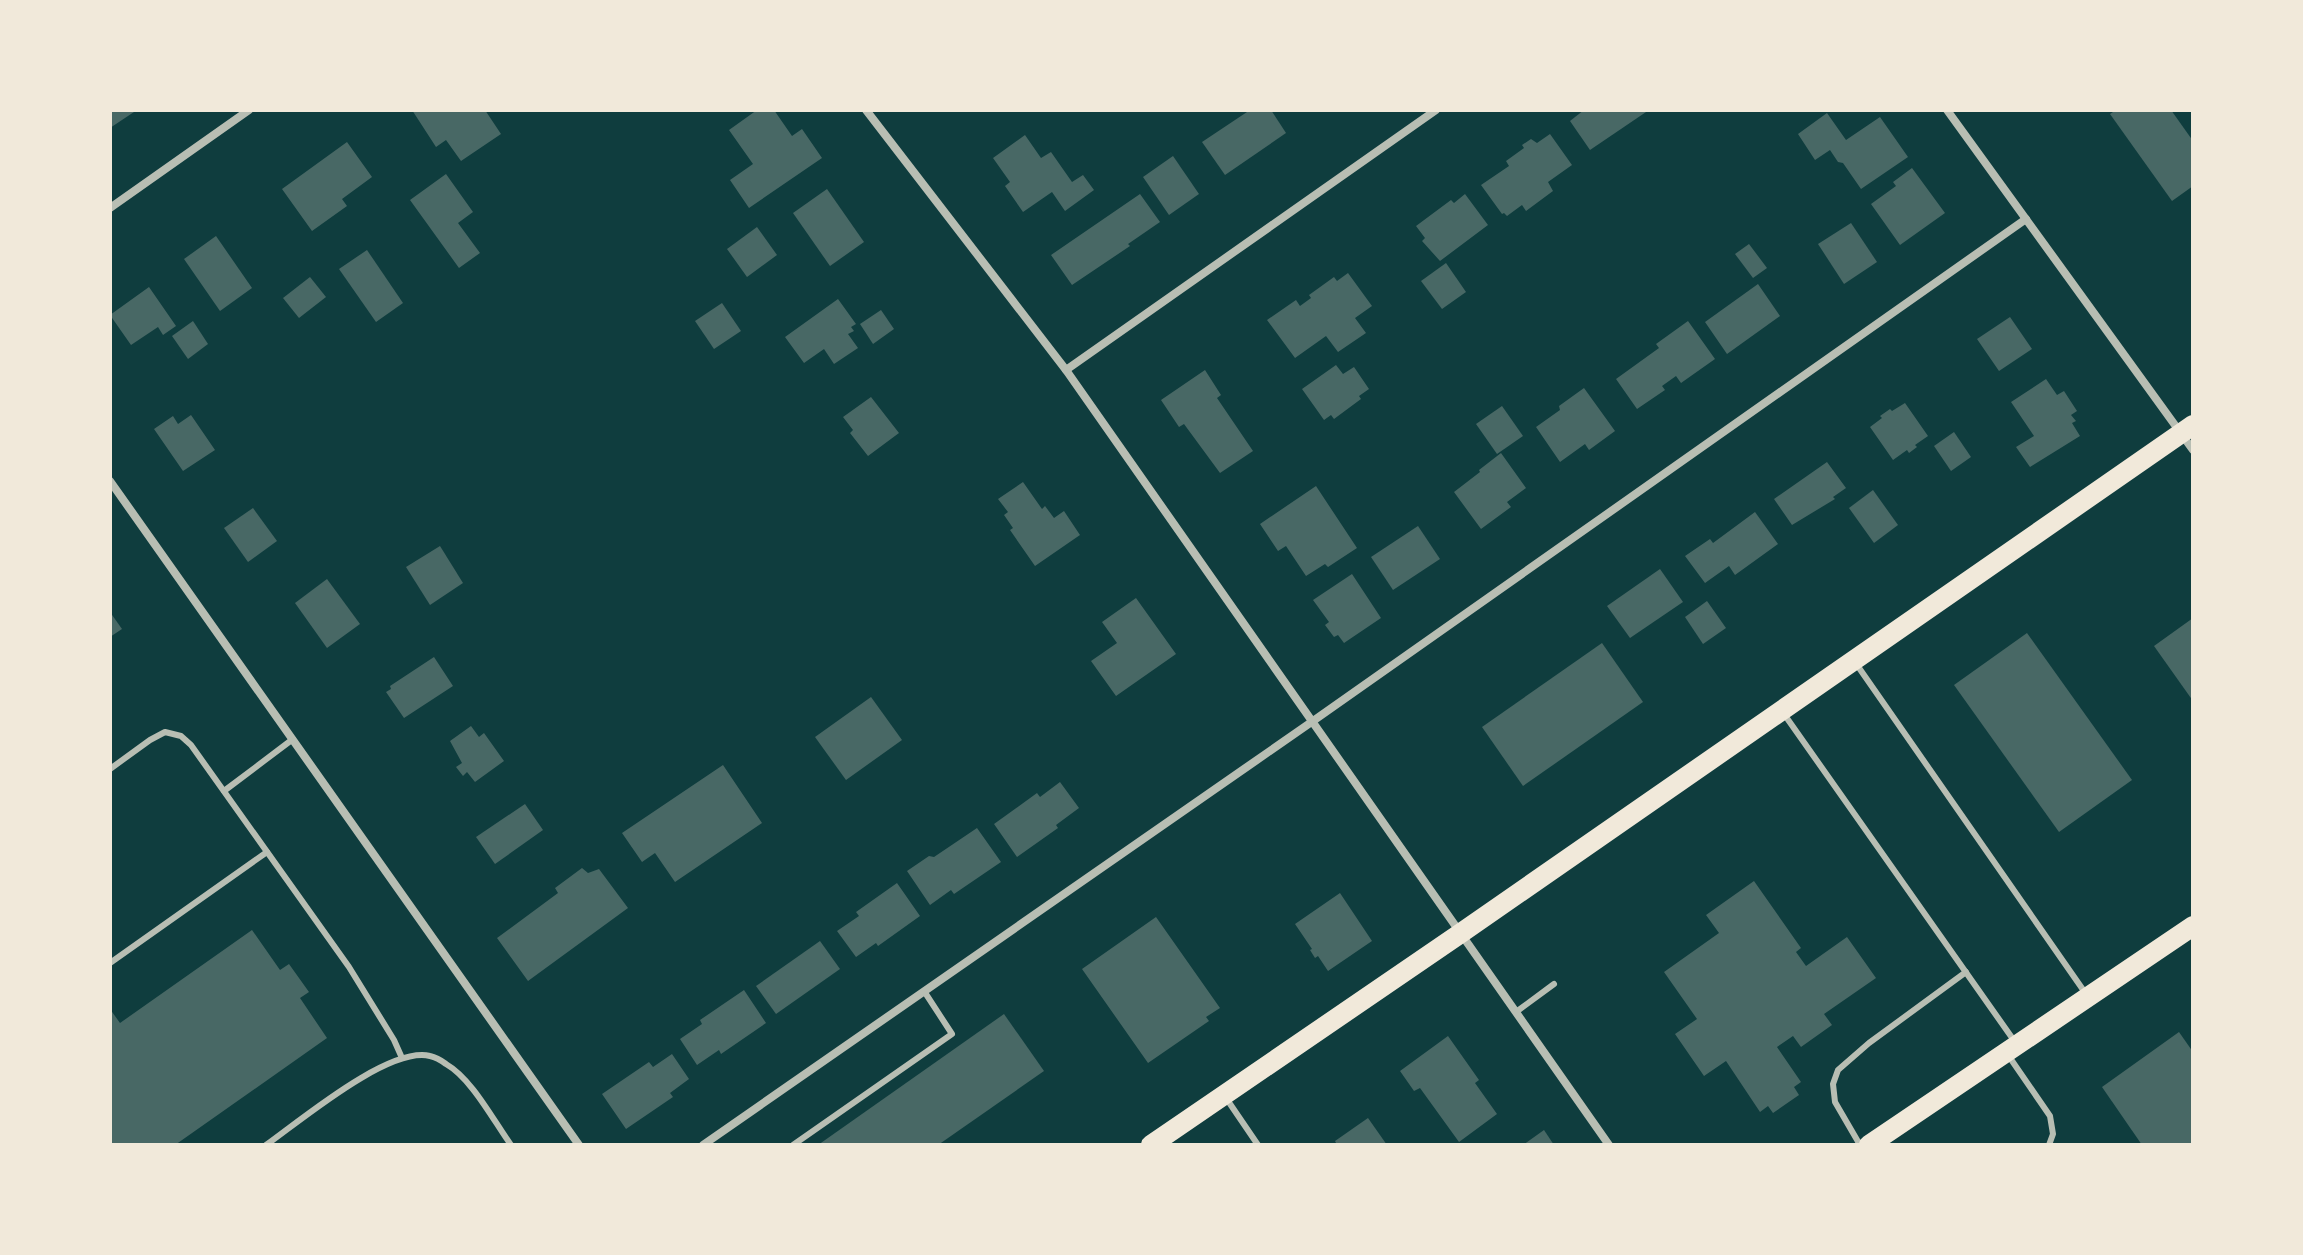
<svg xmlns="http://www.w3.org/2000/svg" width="2303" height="1255" font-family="Poppins,sans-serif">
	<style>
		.building { fill: #486865 }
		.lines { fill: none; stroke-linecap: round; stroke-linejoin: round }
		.service { stroke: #b8beb3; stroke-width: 6 }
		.minor { stroke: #b8beb3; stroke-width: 8 }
		.primary { stroke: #f1e9da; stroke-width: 20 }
	</style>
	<rect width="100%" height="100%" fill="#0f3d3e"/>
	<g class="building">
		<path d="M110 110H137L110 128Z"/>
		<path d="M412 110H485L501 134 461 161 446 140 436 147Z"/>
		<path d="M757 110H774L792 136 802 129 822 158 749 208 730 180 753 164 729 130Z"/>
		<path d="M1250 110H1271L1286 133 1225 175 1202 142Z"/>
		<path d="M1584 110H1649L1590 150 1570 121Z"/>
		<path d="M2116 110H2171L2193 141V186L2172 201 2110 114Z"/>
		<path d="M1827 113 1846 140 1880 117 1908 157 1861 189 1843 163 1838 162 1830 150 1815 160 1798 134Z"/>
		<path d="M1550 134 1572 165 1548 182 1553 191 1526 211 1522 205 1507 216 1504 213 1502 214 1481 185 1509 166 1506 161 1524 148 1522 145 1531 139 1537 143Z"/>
		<path d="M1025 135 1041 158 1051 152 1072 182 1083 175 1094 190 1065 211 1052 192 1023 212 1005 186 1010 182 993 158Z"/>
		<path d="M347 142 372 177 342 199 347 206 312 231 282 189Z"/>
		<path d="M1173 156 1199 194 1169 215 1143 177Z"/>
		<path d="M1912 168 1945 213 1900 245 1871 204 1896 186 1893 182Z"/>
		<path d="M446 174 473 212 458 223 480 253 459 268 410 200Z"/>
		<path d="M827 189 864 242 830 266 793 213Z"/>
		<path d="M1140 194 1160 222 1128 244 1130 246 1072 285 1051 255Z"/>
		<path d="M1465 194 1488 225 1440 261 1422 241 1425 238 1416 226 1451 200 1454 203Z"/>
		<path d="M1851 223 1877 262 1844 284 1818 244Z"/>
		<path d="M757 227 777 255 747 277 727 249Z"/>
		<path d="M216 236 252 288 220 311 184 259Z"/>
		<path d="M1749 244 1767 268 1753 278 1735 254Z"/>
		<path d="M367 250 403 303 376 322 339 269Z"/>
		<path d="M1446 263 1466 292 1442 309 1421 281Z"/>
		<path d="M1348 273 1372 306 1355 318 1366 333 1338 352 1326 336 1295 358 1267 320 1296 300 1300 306 1311 298 1309 295 1334 277 1337 281Z"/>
		<path d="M310 277 326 297 299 318 283 298Z"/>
		<path d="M1758 284 1780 316 1727 354 1705 322Z"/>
		<path d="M149 287 176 326 163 335 158 327 131 345 110 315Z"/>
		<path d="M838 299 856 324 851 327 854 331 848 334 858 348 834 364 824 349 804 363 785 337Z"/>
		<path d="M722 303 741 331 714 349 695 321Z"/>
		<path d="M881 310 894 329 873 344 860 324Z"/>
		<path d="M2010 317 2032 349 1999 371 1977 339Z"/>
		<path d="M193 321 208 344 188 359 172 336Z"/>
		<path d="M1688 321 1715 359 1681 383 1676 376 1662 386 1665 390 1637 409 1616 379 1659 348 1656 344Z"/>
		<path d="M1336 365 1343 374 1354 367 1369 389 1359 396 1361 399 1334 419 1331 415 1324 420 1302 389Z"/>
		<path d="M1205 370 1221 395 1217 398 1253 451 1220 473 1184 424 1179 427 1161 400Z"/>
		<path d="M2046 379 2057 395 2064 391 2077 411 2071 415 2076 421 2072 423 2080 436 2030 467 2016 447 2034 436 2011 402Z"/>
		<path d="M1584 388 1615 431 1589 450 1585 444 1560 462 1536 427 1560 410 1559 406Z"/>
		<path d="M871 397 899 433 868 456 850 433 853 430 843 417Z"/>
		<path d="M1905 403 1928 436 1915 445 1917 447 1909 453 1907 450 1893 460 1870 427 1882 418 1880 416 1890 409 1892 411Z"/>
		<path d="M1502 406 1523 436 1497 454 1476 424Z"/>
		<path d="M191 415 215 450 183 471 154 429 173 416 178 424Z"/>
		<path d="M1954 432 1971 457 1951 471 1934 446Z"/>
		<path d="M1501 453 1526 488 1507 502 1511 507 1481 529 1454 492 1480 472 1479 470Z"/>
		<path d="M1827 462 1846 488 1833 497 1835 499 1792 525 1774 499Z"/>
		<path d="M1023 482 1042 509 1045 506 1054 518 1064 511 1080 535 1035 566 1010 530 1013 528 1004 515 1008 512 998 499Z"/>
		<path d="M1316 486 1357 548 1328 567 1325 564 1306 576 1286 546 1278 551 1260 524Z"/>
		<path d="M1873 490 1898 525 1874 543 1849 508Z"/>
		<path d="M253 508 277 541 248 562 224 528Z"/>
		<path d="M1755 512 1778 544 1735 575 1729 566 1705 583 1685 556 1710 539 1713 543Z"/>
		<path d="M1418 526 1440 559 1393 590 1371 557Z"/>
		<path d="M440 546 463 583 430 605 406 567Z"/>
		<path d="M1660 569 1683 602 1630 638 1607 606Z"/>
		<path d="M1352 574 1381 618 1344 643 1338 635 1334 637 1325 625 1329 622 1313 600Z"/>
		<path d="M327 579 360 624 327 648 295 603Z"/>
		<path d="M1136 598 1176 654 1116 696 1091 661 1117 643 1102 622Z"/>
		<path d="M1707 601 1726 628 1703 644 1685 617Z"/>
		<path d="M110 612 122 629 110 637Z"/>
		<path d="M2193 618V701L2154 646Z"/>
		<path d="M2027 633 2132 780 2059 832 1954 685Z"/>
		<path d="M1602 643 1643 702 1523 786 1482 727Z"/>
		<path d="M434 657 453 686 404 718 386 692 391 689 390 686Z"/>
		<path d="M871 697 902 740 846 780 815 737Z"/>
		<path d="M471 726 479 737 484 733 504 761 475 782 467 772 463 776 456 767 462 763 450 741Z"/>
		<path d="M723 765 762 823 675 882 655 853 642 862 622 833Z"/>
		<path d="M1060 782 1079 808 1056 825 1058 828 1017 857 994 824 1037 793 1040 797Z"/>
		<path d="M525 804 543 830 495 864 476 837Z"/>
		<path d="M977 828 1001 862 954 894 951 890 930 905 907 871 929 856 934 857Z"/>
		<path d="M582 868 588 873 599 869 628 908 528 981 497 938 558 893 555 888Z"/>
		<path d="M1754 881 1801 948 1796 952 1806 966 1847 937 1876 978 1824 1014 1832 1025 1801 1047 1793 1036 1777 1047 1801 1082 1794 1087 1799 1095 1773 1113 1768 1106 1760 1112 1726 1061 1704 1076 1675 1034 1697 1019 1664 972 1719 933 1706 915Z"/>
		<path d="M897 883 920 916 878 946 876 943 856 957 837 931 859 916 856 912Z"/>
		<path d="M1340 893 1372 941 1328 971 1318 956 1315 958 1310 950 1312 949 1295 924Z"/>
		<path d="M1156 917 1220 1008 1206 1017 1209 1021 1148 1063 1082 969Z"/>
		<path d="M252 930 280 970 289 964 309 992 300 998 327 1038 175 1145H110V1009L120 1023Z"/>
		<path d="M820 941 840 969 776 1014 756 986Z"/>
		<path d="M744 990 766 1023 721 1054 719 1050 697 1065 680 1039 702 1024 700 1020Z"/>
		<path d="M1004 1014 1044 1071 938 1145H818Z"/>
		<path d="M2179 1032 2193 1052V1145H2142L2102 1087Z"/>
		<path d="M1448 1036 1479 1080 1475 1083 1497 1114 1459 1142 1420 1088 1414 1091 1400 1071Z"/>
		<path d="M672 1054 689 1079 670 1093 673 1097 626 1129 602 1094 649 1062 653 1067Z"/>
		<path d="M1368 1118 1387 1145H1337L1335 1141Z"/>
		<path d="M1544 1130 1554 1145H1523Z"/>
	</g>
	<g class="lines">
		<g class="service">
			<path d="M1857 665 2086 994"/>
			<path d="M1784 714 2015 1042"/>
			<path d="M110 769 150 740 165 732 181 736 191 745 349 967 394 1040 402 1058"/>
			<path d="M224 791 293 739"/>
			<path d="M110 963 267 852"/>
			<path d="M1516 1012 1554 984"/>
			<path d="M2008 1055 2050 1116 2053 1134 2049 1145"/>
			<path d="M1226 1098 1258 1145"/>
			<path d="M266 1145C300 1121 389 1046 430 1056 435 1057 442 1061 446 1064 472 1079 493 1120 511 1145"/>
			<path d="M793 1145 952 1034 924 991"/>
			<path d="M1860 1145 1835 1102 1833 1084 1838 1070 1869 1043 1966 972"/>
		</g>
		<g class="minor">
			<path d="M866 110 1066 370 1609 1145"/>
			<path d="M1947 110 2193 450"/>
			<path d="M110 208 249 110"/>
			<path d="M1066 370 1436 110"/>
			<path d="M110 481 579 1145"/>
			<path d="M703 1145 1313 721 2026 219"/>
		</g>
		<g class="primary">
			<path d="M1151 1145 1461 933 2193 425"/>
			<path d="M1869 1145 2193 926"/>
		</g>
	</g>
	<rect width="2303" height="1255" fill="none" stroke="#f1e9da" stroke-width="224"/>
</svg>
